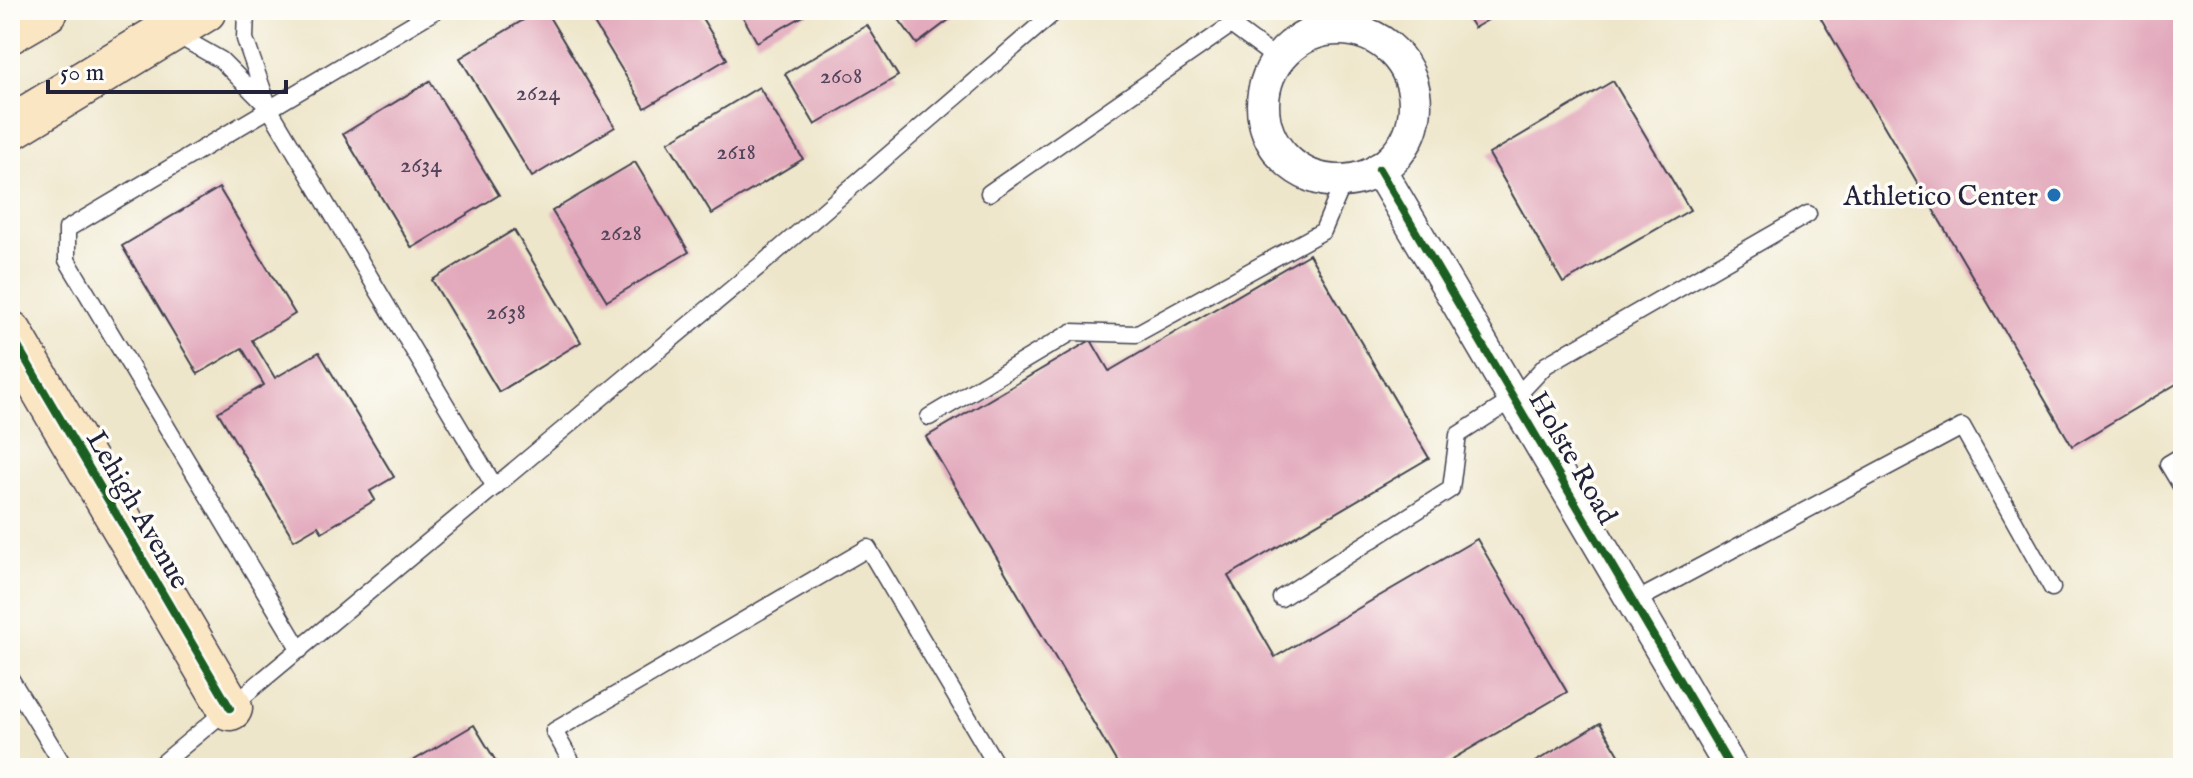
<svg xmlns="http://www.w3.org/2000/svg" width="2193" height="778" font-family="'IM FELL English',serif">
	<style>
		.building { fill: #e2a8bb }
		.lines { fill: none; stroke-linecap: round; stroke-linejoin: round }
		.lane-casing { stroke: #413f50; stroke-width: 19 }
		.street-casing { stroke: #413f50; stroke-width: 35 }
		.secondary-casing { stroke: #413f50; stroke-width: 47 }
		.lane { stroke: #fff; stroke-width: 16 }
		.street { stroke: #fff; stroke-width: 32 }
		.secondary { stroke: #fbe6c4; stroke-width: 44 }
		.cycleway-casing { stroke: #fdfcf7; stroke-width: 13 }
		.cycleway { stroke: #1b5e20; stroke-width: 8 }
		.poi-dot { fill: #1f6fb2; stroke: #fdfcf7; stroke-width: 3 }
		.labels { text-anchor: middle; stroke-width: 7; stroke-linejoin: round; paint-order: stroke }
		.number-label { font-size: 24px; fill: #52445b }
		.poi-label { font-size: 28px; fill: #22223b; stroke: #fdfcf7; text-anchor: end }
		.street-label { font-size: 28px; fill: #22223b; stroke: #fdfcf7 }
	</style>
	<rect width="100%" height="100%" fill="#fdfcf7"/>
	<filter id="ink" filterUnits="userSpaceOnUse"><feTurbulence type="fractalNoise" baseFrequency=".0125" numOctaves="2"/><feDisplacementMap in="SourceGraphic" scale="16" xChannelSelector="R" yChannelSelector="G"/><feConvolveMatrix kernelMatrix="1 2 1 2 8 2 1 2 1" color-interpolation-filters="sRGB"/></filter>
	<filter id="wash" filterUnits="userSpaceOnUse"><feTurbulence type="fractalNoise" baseFrequency=".006" numOctaves="4" result="noise"/><feDisplacementMap in="SourceGraphic" scale="32" xChannelSelector="R" yChannelSelector="G"/><feGaussianBlur stdDeviation="1.8" result="paint"/><feColorMatrix in="noise" values="0 0 0 0 0 0 0 0 0 0 0 0 0 0 0 0 0 1.4 0 .05"/><feComposite in="paint" operator="in"/></filter>
	<g filter="url(#wash)">
		<rect width="100%" height="100%" fill="#eee6ca"/>
		<g id="blocks">
			<g class="building">
				<path d="M540 10H545L615 127 532 177 460 58Z"/>
				<path d="M586 10H697L727 59 645 108Z"/>
				<path d="M739 10H814L757 42Z"/>
				<path d="M892 10H962L917 44Z"/>
				<path d="M1463 10H1505L1474 28Z"/>
				<path d="M1816 10H2183V380L2072 446Z"/>
				<path d="M867 25 898 76 815 125 785 74Z"/>
				<path d="M430 81 499 195 412 248 343 134Z"/>
				<path d="M1613 81 1690 210 1563 283 1489 154Z"/>
				<path d="M759 87 803 159 712 214 668 142Z"/>
				<path d="M635 162 689 252 607 301 552 211Z"/>
				<path d="M219 188 295 314 252 340 275 378 319 352 394 477 370 491 375 500 322 532 318 526 294 540 218 412 264 385 242 348 198 374 122 246Z"/>
				<path d="M514 230 581 342 499 392 432 280Z"/>
				<path d="M1309 254 1429 458 1228 576 1275 657 1477 539 1567 692 1437 768H1120L926 437 1091 340 1109 371Z"/>
				<path d="M1600 723 1627 768H1525Z"/>
				<path d="M474 725 500 768H401Z"/>
			</g>
		</g>
	</g>
	<g filter="url(#ink)">
		<use href="#blocks" fill-opacity="0" stroke="#413f50" stroke-width="2"/>
		<g class="lines">
			<defs>
				<g id="lane">
					<path d="M1231 25 1246 10"/>
					<path d="M175 34 221 60 269 108 245 39 246 10"/>
					<path d="M269 108 495 487"/>
					<path d="M989 193 1231 25 1277 59"/>
					<path d="M929 417 1072 332 1136 334 1323 231 1344 181"/>
					<path d="M2183 455 2168 464 2183 489"/>
					<path d="M1281 598 1451 489 1458 435 1514 399 1546 365 1808 214"/>
					<path d="M1634 602 1962 427 2052 588"/>
					<path d="M300 650 67 260V229L436 10"/>
					<path d="M10 678 65 768"/>
					<path d="M157 768 769 258 1057 10"/>
					<path d="M575 768 554 731 868 548 998 768"/>
				</g>
				<g id="street">
					<circle cx="1339" cy="105" r="76"/>
					<path d="M1379 169 1731 768"/>
				</g>
				<g id="secondary">
					<path d="M10 31 46 10"/>
					<path d="M10 128 204 10"/>
					<path d="M10 333 230 708"/>
				</g>
			</defs>
			<use href="#lane" class="lane-casing"/>
			<use href="#street" class="street-casing"/>
			<use href="#secondary" class="secondary-casing"/>
			<use href="#lane" class="lane"/>
			<use href="#street" class="street"/>
			<use href="#secondary" class="secondary"/>
			<defs>
				<g id="cycleway">
					<path d="M1379 169 1731 768"/>
					<path d="M10 333 230 708"/>
				</g>
			</defs>
			<use href="#cycleway" class="cycleway-casing"/>
			<use href="#cycleway" class="cycleway"/>
		</g>
	</g>
	<circle class="poi-dot" cx="2054" cy="195" r="8"/>
	<g class="labels">
		<g class="number-label">
			<text x="841" y="83">2608</text>
			<text x="538" y="100">2624</text>
			<text x="736" y="159">2618</text>
			<text x="421" y="172">2634</text>
			<text x="621" y="240">2628</text>
			<text x="506" y="319">2638</text>
		</g>
		<g class="poi-label">
			<text x="2038" y="205">Athletico Center</text>
		</g>
		<g class="street-label">
			<text transform="translate(1574 457) rotate(60)" y="10">Holste Road</text>
			<text transform="translate(139 509) rotate(60)" y="10">Lehigh Avenue</text>
		</g>
	</g>
	<rect width="2193" height="778" fill="none" stroke="#fdfcf7" stroke-width="40"/>
	<path d="M48 80v12h238v-12" fill="none" stroke="#22223b" stroke-width="4"/>
	<text x="60" y="80" font-size="24" fill="#22223b" stroke="#fdfcf7" stroke-width="6" paint-order="stroke">50 m</text>
</svg>
